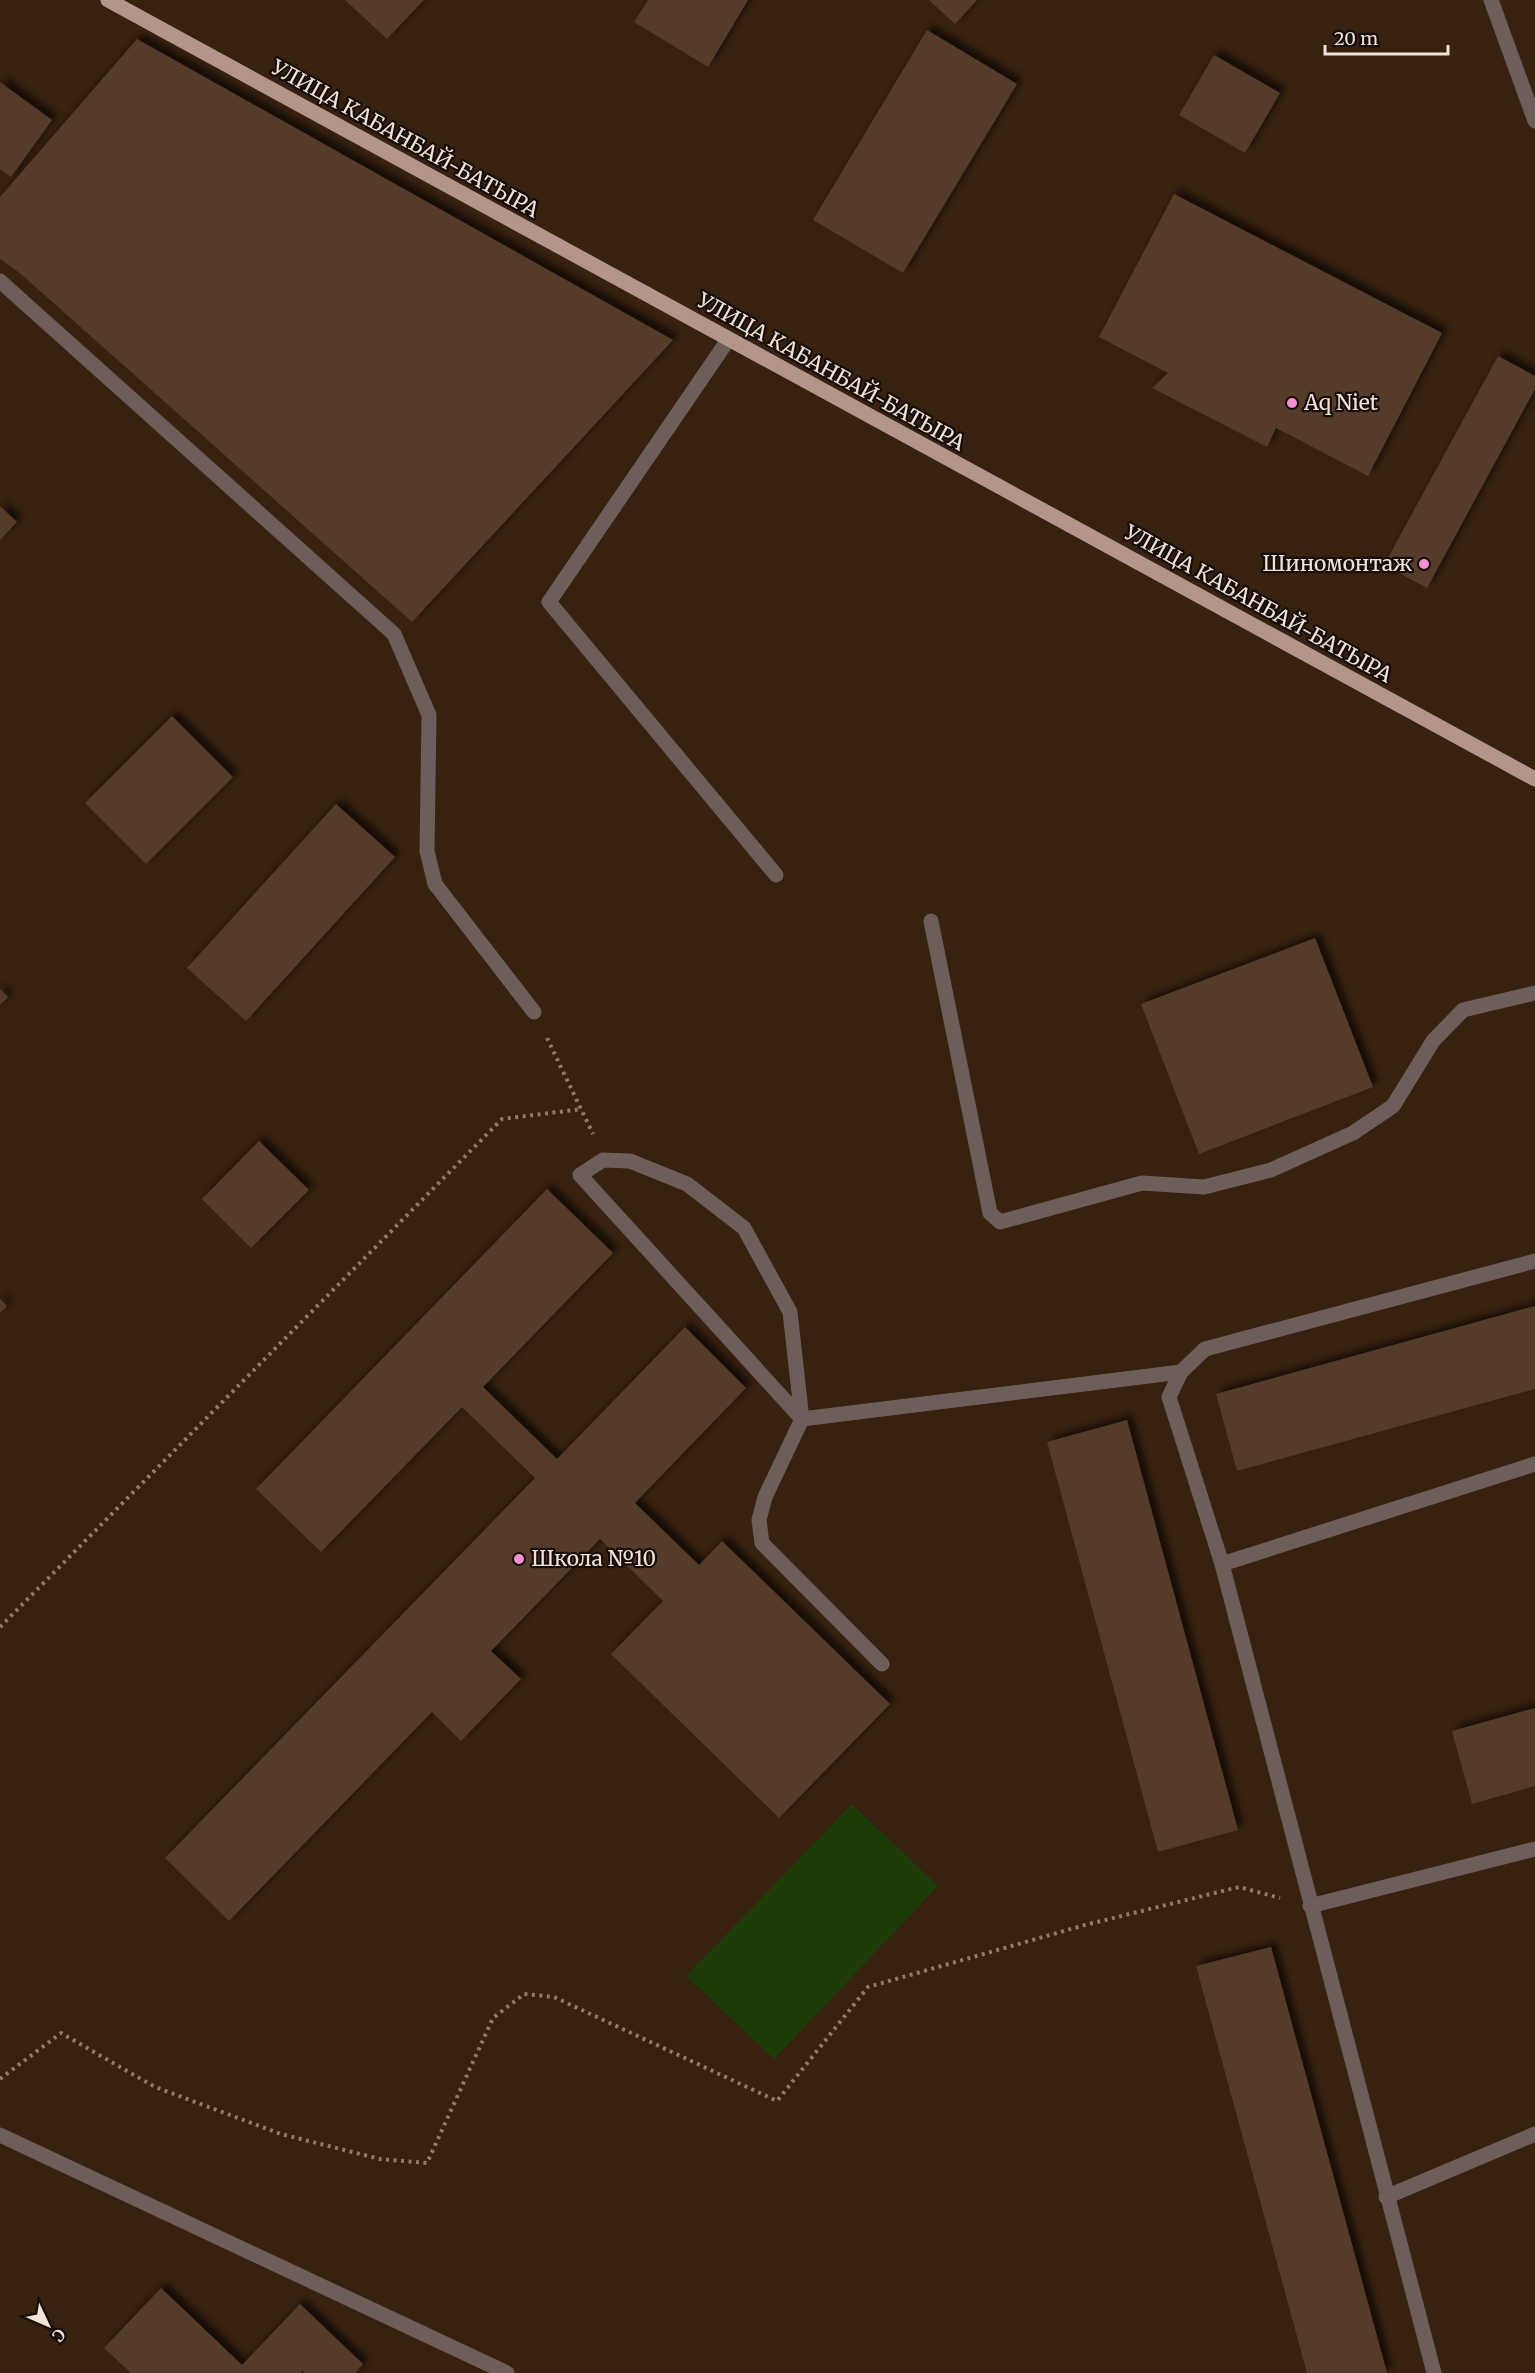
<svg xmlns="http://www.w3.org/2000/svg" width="1535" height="2373" font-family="Merriweather,serif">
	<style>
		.green { fill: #1e3c08 }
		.building { fill: #543b29; filter: url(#shadow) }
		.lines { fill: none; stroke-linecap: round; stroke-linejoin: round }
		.path { stroke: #8f7c6d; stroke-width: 4; stroke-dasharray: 3 4.5; stroke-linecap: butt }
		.minor { stroke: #6d5e5a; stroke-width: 15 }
		.major { stroke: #b3958c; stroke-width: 15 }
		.poi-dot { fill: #f491d4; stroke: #170d06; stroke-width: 2 }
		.labels { text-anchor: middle; stroke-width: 4.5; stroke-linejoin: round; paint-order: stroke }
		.street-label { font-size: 21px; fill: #f2e3d8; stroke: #170d06 }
		.poi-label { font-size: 21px; fill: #f2e3d8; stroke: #170d06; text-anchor: start }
	</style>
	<defs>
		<filter id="shadow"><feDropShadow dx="5.5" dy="-5.5" stdDeviation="3" flood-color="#0009"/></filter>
	</defs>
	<rect width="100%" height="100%" fill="#37210f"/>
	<path class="green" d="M852 1804 938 1886 774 2059 686 1976Z"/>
	<g class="building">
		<path d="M345 0H424L387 39Z"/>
		<path d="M648 0H748L708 67 634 22Z"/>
		<path d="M929 0H977L955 24Z"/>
		<path d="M927 30 1017 84 903 273 813 220Z"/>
		<path d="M137 39 673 340 412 622 21 274 0 259V197Z"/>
		<path d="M1214 55 1280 93 1245 153 1179 115Z"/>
		<path d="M0 82 52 120 11 177 0 169Z"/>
		<path d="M1174 194 1442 333 1368 476 1276 428 1267 447 1152 388 1168 373 1099 337Z"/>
		<path d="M1498 356 1535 376V389L1427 588 1384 565Z"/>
		<path d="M0 506 17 522 0 540Z"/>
		<path d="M172 716 233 777 146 864 85 803Z"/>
		<path d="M336 804 395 857 246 1021 187 968Z"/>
		<path d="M1315 938 1373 1087 1199 1154 1141 1004Z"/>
		<path d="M0 989 8 997 0 1005Z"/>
		<path d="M259 1141 309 1190 251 1248 202 1199Z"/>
		<path d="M547 1189 613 1253 483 1387 557 1459 685 1327 746 1388 635 1503 699 1565 722 1541 890 1704 779 1818 611 1654 663 1601 600 1539 491 1651 521 1679 461 1741 432 1712 229 1921 165 1858 535 1478 462 1407 321 1552 256 1489Z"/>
		<path d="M0 1299 7 1306 0 1313Z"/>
		<path d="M1535 1306V1389L1237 1471 1216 1394Z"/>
		<path d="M1127 1420 1238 1830 1158 1852 1047 1442Z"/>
		<path d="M1535 1708V1786L1472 1804 1452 1731Z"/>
		<path d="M1271 1947 1387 2373H1307L1196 1966Z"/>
		<path d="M161 2288 242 2365 300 2304 363 2364 355 2373H305L302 2370 300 2373H131L104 2348Z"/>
	</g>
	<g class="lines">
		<g class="path">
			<path d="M547 1038 593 1134"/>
			<path d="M0 1627 502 1119 582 1109"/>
			<path d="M0 2079 61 2033 155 2087 281 2134 380 2159 427 2163 493 2018 524 1994 554 1997 777 2101 868 1987 1085 1925 1239 1887 1280 1898"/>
		</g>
		<g class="minor">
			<path d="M1491 0 1535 121"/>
			<path d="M0 281 394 634 429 715 427 851 435 884 534 1012"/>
			<path d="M728 340 549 602 776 875"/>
			<path d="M931 921 990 1213 1000 1222 1142 1183 1204 1187 1271 1170 1353 1133 1393 1106 1433 1041 1463 1010 1535 993"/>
			<path d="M603 1160 630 1161 687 1184 744 1228 790 1312 802 1419 580 1175Z"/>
			<path d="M1222 1564 1535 1464"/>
			<path d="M882 1664 762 1543 759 1520 765 1497 802 1419 1181 1372"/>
			<path d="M1310 1906 1535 1849"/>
			<path d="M0 2135 507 2373"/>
			<path d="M1386 2197 1535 2134"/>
			<path d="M1434 2373 1222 1564 1169 1397 1181 1372 1205 1349 1535 1261"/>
		</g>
		<path class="major" d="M108 0 1535 779"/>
	</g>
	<g class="poi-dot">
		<circle cx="1292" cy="403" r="6"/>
		<circle cx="1424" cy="564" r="6"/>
		<circle cx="519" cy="1559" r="6"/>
	</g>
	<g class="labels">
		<g class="street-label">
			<text transform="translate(405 139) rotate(29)" y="7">УЛИЦА КАБАНБАЙ-БАТЫРА</text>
			<text transform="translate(831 372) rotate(29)" y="7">УЛИЦА КАБАНБАЙ-БАТЫРА</text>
			<text transform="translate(1258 604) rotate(29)" y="7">УЛИЦА КАБАНБАЙ-БАТЫРА</text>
		</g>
		<g class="poi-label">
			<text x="1304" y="410">Aq Niet</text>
			<text x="1412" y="571" text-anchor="end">Шиномонтаж</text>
			<text x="531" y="1566">Школа №10</text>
		</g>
	</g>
	<g transform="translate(48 2325) rotate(134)" stroke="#170d06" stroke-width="4.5" paint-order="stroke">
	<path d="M0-4.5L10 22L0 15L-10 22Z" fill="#f2e3d8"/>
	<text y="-9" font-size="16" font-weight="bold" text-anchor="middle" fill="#f2e3d8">С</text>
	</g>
	<path d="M1325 45v9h123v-9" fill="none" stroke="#f2e3d8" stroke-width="3"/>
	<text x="1334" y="45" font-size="18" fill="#f2e3d8" stroke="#170d06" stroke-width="4.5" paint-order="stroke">20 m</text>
</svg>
